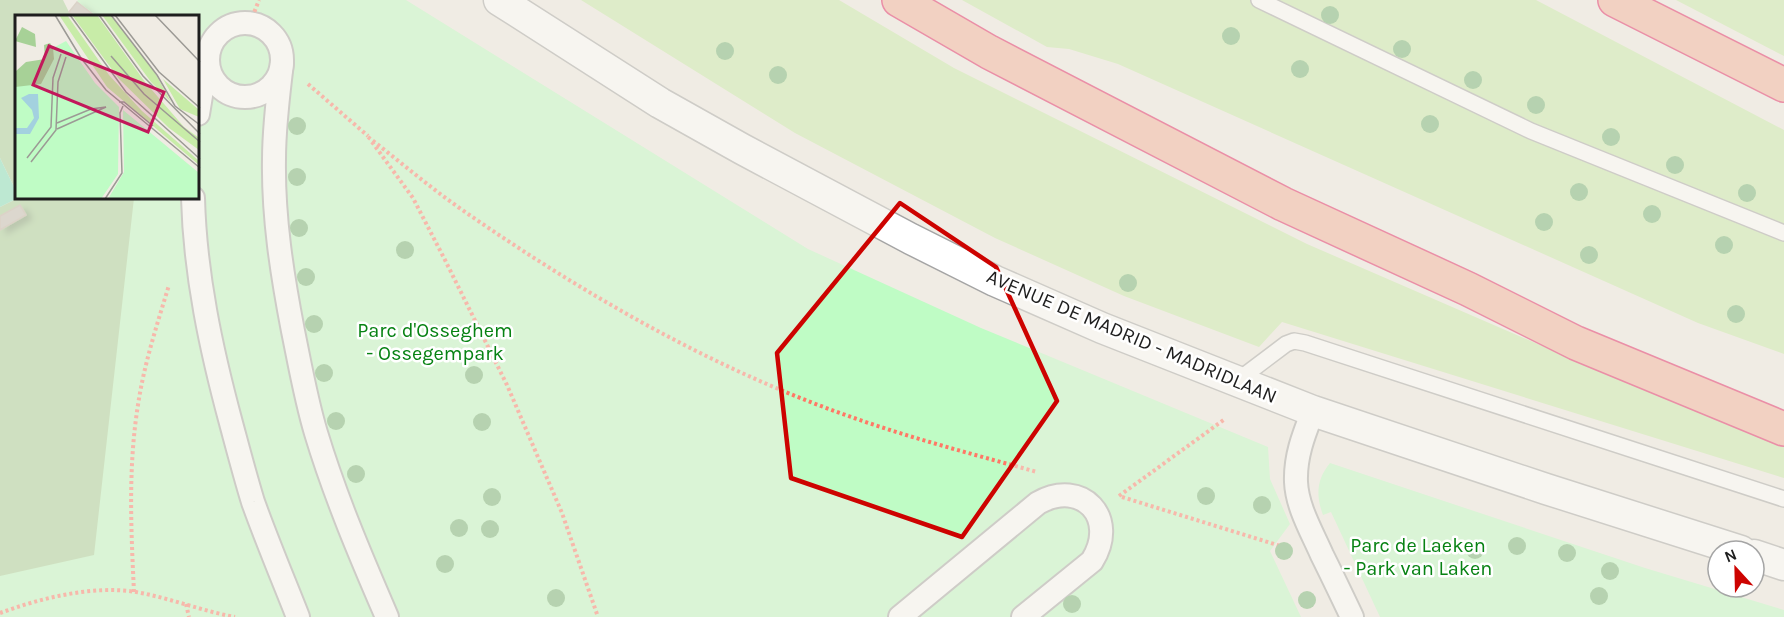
<svg xmlns="http://www.w3.org/2000/svg" width="1784" height="617" font-family="Karla,sans-serif">
	<style>
		.grass { fill: #c8eca8 }
		.forest { fill: #a7d197 }
		.park { fill: #bffcc5 }
		.pitch { fill: #7fe2bd }
		.building { fill: #c4bcb3; stroke: #c2b3a6; stroke-width: 1.5; filter: url(#shadow) }
		.lines { fill: none; stroke-linecap: round; stroke-linejoin: round }
		.service-casing { stroke: #a5a5a5; stroke-width: 18 }
		.pedestrian-casing { stroke: #a5a5a5; stroke-width: 26 }
		.minor-casing { stroke: #a5a5a5; stroke-width: 33 }
		.trunk-casing { stroke: #e21d5d; stroke-width: 36 }
		.path { stroke: #ff7866; stroke-width: 4; stroke-dasharray: 3 3; stroke-linecap: butt }
		.service { stroke: #fff; stroke-width: 15 }
		.pedestrian { stroke: #fff; stroke-width: 22 }
		.minor { stroke: #fff; stroke-width: 30 }
		.trunk { stroke: #f4af9a; stroke-width: 33 }
		.tree { fill: #70b271 }
		.marked { fill: none; stroke: #cd0300; stroke-width: 4.5; stroke-linejoin: round }
		.labels { text-anchor: middle; stroke-width: 5; stroke-linejoin: round; paint-order: stroke }
		.park-label { font-size: 20px; fill: #078213; stroke: #fff }
		.street-label { font-size: 20px; fill: #1e1e1e; stroke: #fff }
		.inset-road { fill: none; stroke: #9c9a95; stroke-width: 1.5 }
		.view { fill: #c2185b; fill-opacity: 0.15; stroke: #c2185b; stroke-width: 3 }
		.inset-edge { fill: none; stroke: #1e1e1e; stroke-width: 3 }
	</style>
	<defs>
		<filter id="shadow"><feDropShadow dx="6" dy="4" stdDeviation="3" flood-color="#0004"/></filter>
	</defs>
	<rect width="100%" height="100%" fill="#f0ece4"/>
	<g class="grass">
		<path d="M581 0H839L954 68 1307 244 1593 368 1784 441V478L1282 322 1259 347 1124 296 995 238 795 133Z"/>
		<path d="M962 0H1536L1784 130V354L1698 323 1118 64 1069 49 1047 47Z"/>
		<path d="M1676 0H1784V56Z"/>
	</g>
	<g class="forest">
		<path d="M0 0H63L69 12 74 16H16V191L0 158Z"/>
		<path d="M18 198H177L111 576 0 602V207Z"/>
	</g>
	<g class="park">
		<path d="M78 0H406L808 249 981 328 1268 447 1270 479 1290 524 1270 551 1301 617H0V576L94 555 134 198H198V16H74L69 12Z"/>
		<path d="M1330 463 1645 568 1784 610V617H1380L1331 512 1323 515C1316 496 1316 480 1330 463Z"/>
	</g>
	<path class="pitch" d="M0 158 16 191 18 198 0 207Z"/>
	<g class="building">
		<path d="M77 2 95 16H74L69 12Z"/>
		<path d="M20 205 26 215 0 230V216Z"/>
	</g>
	<g class="lines">
		<defs>
			<g id="service">
				<path d="M1259 0 1531 131 1784 233"/>
				<path d="M1237 381 1286 344 1294 341 1305 343 1784 499"/>
			</g>
			<g id="pedestrian">
				<circle cx="245" cy="60" r="37"/>
				<path d="M282 63C278 95 274 127 274 159 273 217 282 274 293 331 300 365 306 400 316 433 335 496 361 557 387 617"/>
				<path d="M198 114 207 59"/>
				<path d="M193 198C195 274 211 349 231 423 238 449 245 476 253 502 267 541 283 579 298 617"/>
				<path d="M1313 411C1304 434 1295 456 1296 482 1297 507 1312 532 1322 555 1332 575 1342 596 1352 617"/>
				<path d="M900 617 1038 503C1082 478 1119 518 1092 561L1023 617"/>
			</g>
			<g id="minor">
				<path d="M499 0 660 103 742 149 911 239 995 281 1102 328 1313 411 1546 489 1741 551"/>
				<path d="M1754 555 1784 565"/>
			</g>
			<g id="trunk">
				<path d="M899 0 989 52 1283 204 1468 289 1576 343 1784 429"/>
				<path d="M1615 0 1784 85"/>
			</g>
		</defs>
		<use href="#service" class="service-casing"/>
		<use href="#pedestrian" class="pedestrian-casing"/>
		<use href="#minor" class="minor-casing"/>
		<use href="#trunk" class="trunk-casing"/>
		<g class="path">
			<path d="M250 23 259 0"/>
			<path d="M308 84 368 136"/>
			<path d="M368 137C398 160 427 185 458 207 580 292 712 369 854 418 914 439 976 455 1037 472"/>
			<path d="M372 142 413 198 445 260 507 385 562 513 598 617"/>
			<path d="M1119 496 1225 419"/>
			<path d="M1122 497 1287 548"/>
			<path d="M134 592C131 529 128 467 138 405 144 364 157 325 169 285"/>
			<path d="M186 604 189 617"/>
			<path d="M0 613C41 598 93 585 136 592 170 598 202 611 235 617"/>
		</g>
		<use href="#service" class="service"/>
		<use href="#pedestrian" class="pedestrian"/>
		<use href="#minor" class="minor"/>
		<use href="#trunk" class="trunk"/>
	</g>
	<g class="tree">
		<circle cx="1330" cy="15" r="9"/>
		<circle cx="1231" cy="36" r="9"/>
		<circle cx="1402" cy="49" r="9"/>
		<circle cx="725" cy="51" r="9"/>
		<circle cx="1300" cy="69" r="9"/>
		<circle cx="778" cy="75" r="9"/>
		<circle cx="1473" cy="80" r="9"/>
		<circle cx="1536" cy="105" r="9"/>
		<circle cx="1430" cy="124" r="9"/>
		<circle cx="297" cy="126" r="9"/>
		<circle cx="1611" cy="137" r="9"/>
		<circle cx="1675" cy="165" r="9"/>
		<circle cx="297" cy="177" r="9"/>
		<circle cx="1579" cy="192" r="9"/>
		<circle cx="1747" cy="193" r="9"/>
		<circle cx="1652" cy="214" r="9"/>
		<circle cx="1544" cy="222" r="9"/>
		<circle cx="299" cy="228" r="9"/>
		<circle cx="1724" cy="245" r="9"/>
		<circle cx="405" cy="250" r="9"/>
		<circle cx="1589" cy="255" r="9"/>
		<circle cx="306" cy="277" r="9"/>
		<circle cx="1128" cy="283" r="9"/>
		<circle cx="1736" cy="314" r="9"/>
		<circle cx="314" cy="324" r="9"/>
		<circle cx="324" cy="373" r="9"/>
		<circle cx="474" cy="375" r="9"/>
		<circle cx="336" cy="421" r="9"/>
		<circle cx="482" cy="422" r="9"/>
		<circle cx="356" cy="474" r="9"/>
		<circle cx="1206" cy="496" r="9"/>
		<circle cx="492" cy="497" r="9"/>
		<circle cx="1262" cy="505" r="9"/>
		<circle cx="459" cy="528" r="9"/>
		<circle cx="490" cy="529" r="9"/>
		<circle cx="1517" cy="546" r="9"/>
		<circle cx="1475" cy="550" r="9"/>
		<circle cx="1284" cy="551" r="9"/>
		<circle cx="1567" cy="553" r="9"/>
		<circle cx="445" cy="564" r="9"/>
		<circle cx="1610" cy="571" r="9"/>
		<circle cx="1599" cy="596" r="9"/>
		<circle cx="556" cy="598" r="9"/>
		<circle cx="1307" cy="600" r="9"/>
		<circle cx="1072" cy="604" r="9"/>
	</g>
	<path d="M0 0H1784V617H0ZM900 203 996 267 1057 401 962 537 791 478 777 353Z" fill="#f0ece4" fill-opacity=".55" fill-rule="evenodd"/>
	<path class="marked" d="M900 203 996 267 1057 401 962 537 791 478 777 353Z"/>
	<g class="labels">
		<g class="park-label">
			<text x="435" y="337">Parc d'Osseghem<tspan x="435" dy="23">- Ossegempark</tspan></text>
			<text x="1418" y="552">Parc de Laeken<tspan x="1418" dy="23">- Park van Laken</tspan></text>
		</g>
		<g class="street-label">
			<text transform="translate(1132 336) rotate(23)" y="7">AVENUE DE MADRID - MADRIDLAAN</text>
		</g>
	</g>
	<g transform="translate(15 15)">
		<rect width="184" height="184" fill="#f0ece4"/>
		<path d="M44 0H52L94 60 127 96 184 146V150L92 72ZM57 0H82L130 67 169 112 184 123V135L154 113 104 64ZM87 0H96L140 58 156 87 136 67ZM148 64 184 95V102L165 94Z" fill="#c8eca8"/>
		<path d="M7 12 20 19 21 32 0 26ZM35 28 38 33H48L26 71 0 74V57L11 47 30 44 29 30Z" fill="#a7d197"/>
		<path d="M51 26 80 68 104 92 103 159 86 184H0V72L26 69 39 44 38 33ZM108 95 184 158V184H93L109 157Z" fill="#bffcc5"/>
		<path d="M14 79H23L24 103 15 119H1L0 113H12L19 103 17 95 6 83Z" fill="#a3d1df"/>
		<path class="inset-road" d="M40 0 66 43 91 75 185 153M55 0 111 77 185 144M84 0 128 61 185 119M96 0 142 60 160 91 185 110M100 0 144 57 185 93M140 0 185 47M96 41 129 79 185 127M104 87H109L138 111M42 114 91 92 76 94 42 108M12 143 36 112 38 63 46 39M16 147 41 115 43 67 51 42M90 184 107 158 105 98 108 91"/>
		<path class="view" d="M34 31 149 77 133 117 18 70Z"/>
		<rect width="184" height="184" class="inset-edge"/>
	</g>
	<g transform="translate(1736 569) rotate(338)"><circle r="28" fill="#ffffff" stroke="#a5a5a5" stroke-width="1.5"/>
	<path d="M0-4.5L10 22L0 15L-10 22Z" fill="#cd0300"/>
	<text y="-9" font-size="16" font-weight="bold" text-anchor="middle" fill="#1e1e1e">N</text>
	</g>
</svg>
